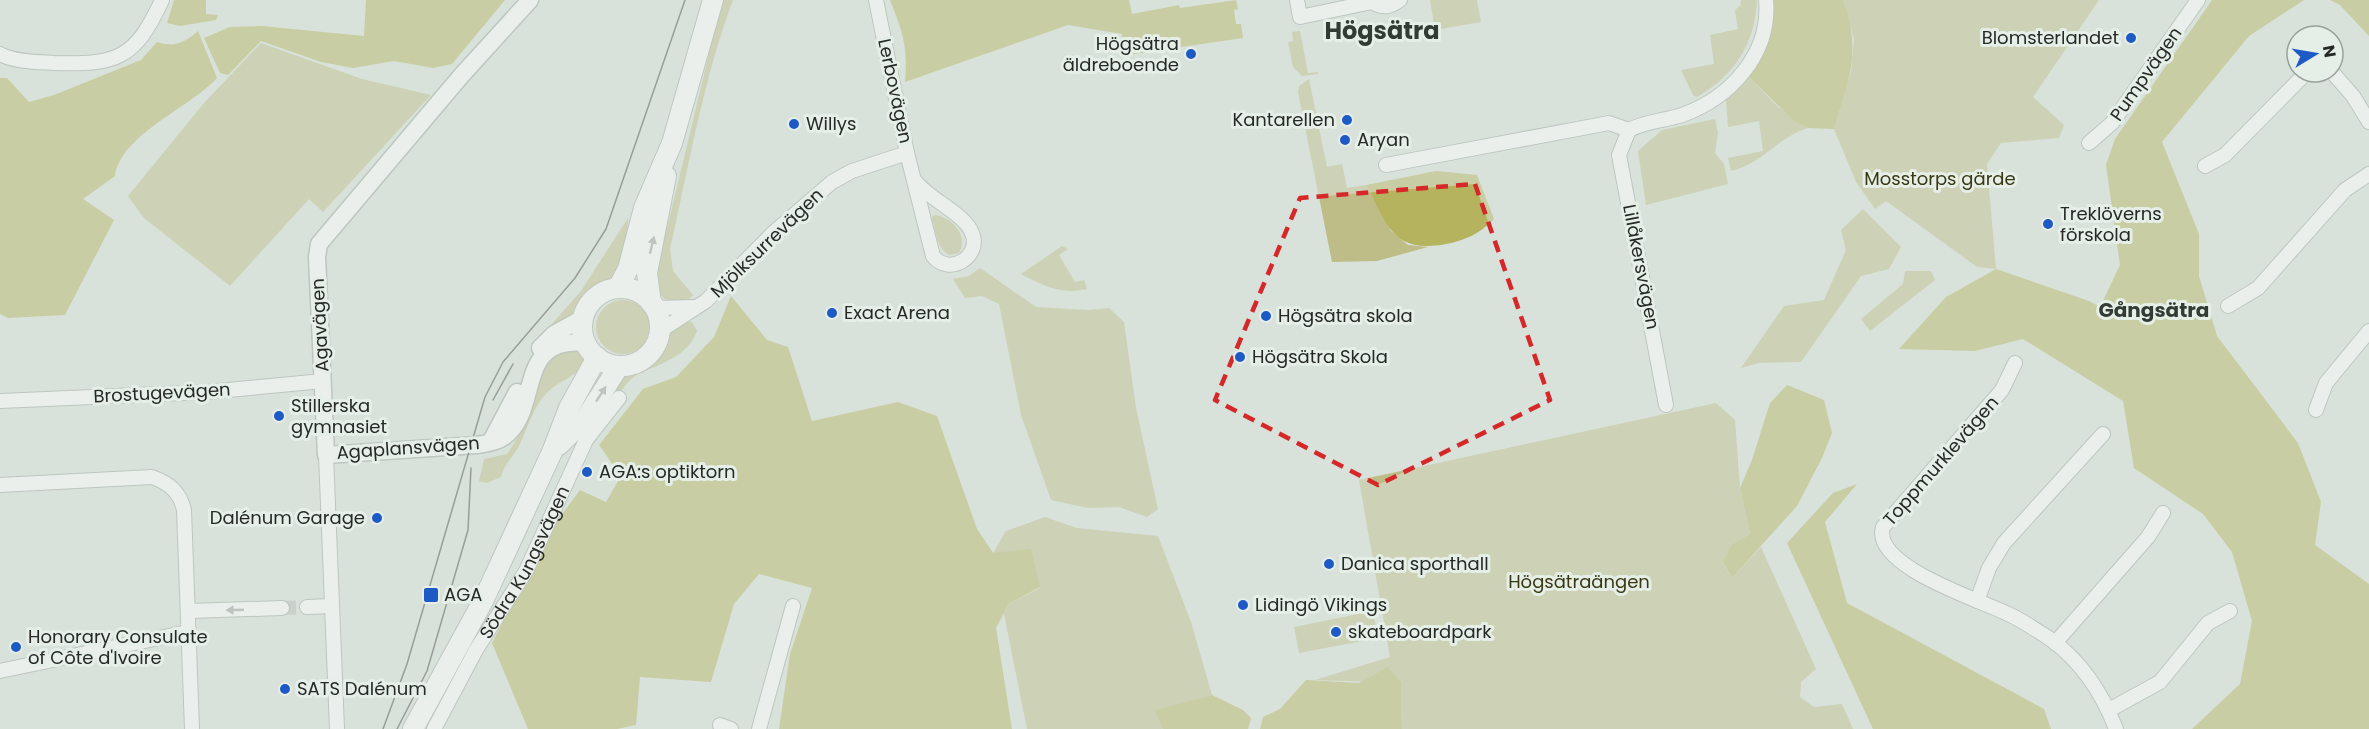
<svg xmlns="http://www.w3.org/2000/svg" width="2369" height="729" font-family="Poppins,sans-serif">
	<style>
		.green { fill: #bfbd87 }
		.forest { fill: #b6b35f }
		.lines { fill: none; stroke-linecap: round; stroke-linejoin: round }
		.minor-tunnel { stroke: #b4bcb6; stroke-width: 14; stroke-dasharray: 14 7; stroke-linecap: butt }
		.minor-casing { stroke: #9ca59d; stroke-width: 16 }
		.tertiary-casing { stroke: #9ca59d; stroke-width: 19 }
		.secondary-casing { stroke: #9ca59d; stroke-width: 22 }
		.minor { stroke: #fff; stroke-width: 14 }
		.tertiary { stroke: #fff; stroke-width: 16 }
		.secondary { stroke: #fff; stroke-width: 20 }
		.tram { stroke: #484c49; stroke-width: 1.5 }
		.oneway { fill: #9d9f9d }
		.marked { fill: none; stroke: #d62828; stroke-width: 4.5; stroke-dasharray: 12 8; stroke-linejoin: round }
		.poi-dot { fill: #1e5ac6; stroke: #e5efe7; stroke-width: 2 }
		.labels { text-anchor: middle; stroke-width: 6; stroke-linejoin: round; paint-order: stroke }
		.poi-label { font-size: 18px; fill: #262926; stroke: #e5efe7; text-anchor: start }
		.street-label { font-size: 18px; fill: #262926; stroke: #e5efe7 }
		.park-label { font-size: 18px; fill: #393813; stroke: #e5efe7 }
		.neighbourhood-label { font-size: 20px; font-weight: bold; fill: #343b35; stroke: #e5efe7 }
		.district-label { font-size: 24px; font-weight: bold; fill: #343b35; stroke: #e5efe7 }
	</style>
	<rect width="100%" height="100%" fill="#d8e1da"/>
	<g class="green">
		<path d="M722 0H733C703 80 689 166 670 249L673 271 693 295 689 299 674 301 664 299 657 290V270Z"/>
		<path d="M1430 0H1477L1481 22 1435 30Z"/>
		<path d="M1741 0H1757C1755 44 1735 75 1697 97L1693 95 1681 70 1714 64 1710 35 1738 29 1735 10 1740 6Z"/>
		<path d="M1843 0H2099L2033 97 2064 125 2059 138 2001 143 1987 164 1996 269 1977 267 1886 201 1875 209 1856 182 1834 129 1851 72 1854 39Z"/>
		<path d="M1300 31 1308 73 1318 72V74L1302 76 1293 67 1288 42 1293 41 1292 32Z"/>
		<path d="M261 43 362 79 431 95 323 212 309 199 230 286 144 218 128 196 204 103Z"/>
		<path d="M1749 77 1777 106 1808 128C1778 137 1762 164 1731 171L1728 158 1763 151 1759 121 1728 127 1726 100Z"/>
		<path d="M1309 79 1327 167 1342 164 1347 188 1366 185 1391 231 1408 245 1428 247 1377 261 1332 262 1298 92 1299 86Z"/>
		<path d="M1715 119 1718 133 1715 153 1724 164 1728 184 1646 205 1638 151 1662 130Z"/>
		<path d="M1863 209 1901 247 1889 269 1861 276 1801 362 1759 363 1741 368 1784 306 1824 300 1846 250 1841 230Z"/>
		<path d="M935 215C953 218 969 236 959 253L949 255C937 248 935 230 932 217Z"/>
		<path d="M628 218 627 246 621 272 593 290 574 313 544 333 581 291Z"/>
		<path d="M1062 246 1068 249 1059 255 1075 282 1084 280 1087 289C1061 295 1044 286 1021 274Z"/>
		<path d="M980 268 1036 307 1088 310 1109 308 1124 322 1136 408 1158 509 1147 517 1119 507 1088 508 1051 500 1021 415 999 304 982 296 965 298 953 279 969 276Z"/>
		<path d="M1905 271H1931L1935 280 1870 331 1861 319 1903 284Z"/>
		<circle cx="623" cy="327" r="27"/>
		<path d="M684 322H692L697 331C688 356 662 363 641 373 630 377 623 388 617 397L611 395 624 376 643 370 657 359 673 329Z"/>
		<path d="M573 351 579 353 586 362C575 378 557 381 544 396 532 410 527 430 519 446 513 457 504 464 501 477L487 483 479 481 484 459 507 454C515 442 523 430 528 416 538 390 537 354 573 351Z"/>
		<path d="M1716 403 1735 420 1740 488 1750 534 1731 545 1723 564 1732 578 1761 547 1816 669 1801 682 1800 697 1814 707 1842 704 1853 729H1402L1401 683 1315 680 1390 657 1359 480Z"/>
		<path d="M1045 517 1077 528 1158 536 1191 622 1212 695 1156 710 1163 729H1027L1004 614 996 628 1008 604 1040 588 993 553 1006 531Z"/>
		<path d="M1373 611 1378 638 1299 653 1294 627Z"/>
	</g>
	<g class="forest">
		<path d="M174 0H206V14L218 15 216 20 180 26 167 23Z"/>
		<path d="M366 0H505L452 64 433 68 394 61 353 68 321 62 261 41 228 75 220 73 204 38 230 27 262 26 364 36Z"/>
		<path d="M890 0H1129L1132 14 1179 5 1180 8 1236 0 1238 9 1234 10 1236 24H1241L1243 38 1120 56 1122 34 1068 25 905 82C908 46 903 33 890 0Z"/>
		<path d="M1774 0H1843C1862 53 1849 78 1834 129L1808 128 1793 120 1749 77C1764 52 1775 29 1774 0Z"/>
		<path d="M2212 0H2304L2249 36 2162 142 2199 234V276L2217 336 2298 443 2321 502 2315 545 2369 584V729H2192L2240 684 2252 621 2232 552 2203 514 2134 468 2123 401 2023 339 1975 351 1899 349 1946 297 1996 269 2089 301 2100 307 2120 265 2106 165 2115 139Z"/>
		<path d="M2330 0H2369V36L2340 5Z"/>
		<path d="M198 31 217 78C190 108 121 134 115 176L83 199 114 220 65 315 8 318 0 314V78H7L29 102 54 95 141 60 157 42C173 48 186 42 198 31Z"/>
		<path d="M1436 171 1477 175 1494 219C1479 234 1466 240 1446 244 1392 254 1388 225 1366 185Z"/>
		<path d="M731 296 767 340 788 347 812 421 898 402 937 416 977 529 993 553 1031 549 1040 587 1008 604 996 628 1012 729H779L790 654 812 588 759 574 734 604 711 682 640 677 636 725 617 729H528L492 643 552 528 580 490 606 502 621 476 599 445 643 389 676 377 714 337Z"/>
		<path d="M1787 385 1824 400 1832 433 1822 458 1797 506 1732 578 1723 563 1731 545 1750 534 1740 488 1752 460 1770 403Z"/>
		<path d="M1857 484 1825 522 1847 603 2044 709 2051 729H1873L1787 543 1833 493Z"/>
		<path d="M1388 667 1401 683 1402 729H1260L1263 717 1280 709 1306 680 1359 683Z"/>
		<path d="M1212 695 1243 710 1251 718 1248 729H1163L1155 710Z"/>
	</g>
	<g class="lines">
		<path class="minor-tunnel" d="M282 608 307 607"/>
		<defs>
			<g id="minor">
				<path d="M876 0 907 153 933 256C949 277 982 256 972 233 965 214 930 200 916 182"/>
				<path d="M1297 0 1300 17 1372 2V0"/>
				<path d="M1372 2C1383 9 1390 7 1400 0"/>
				<path d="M0 54C14 62 39 62 54 63 117 65 135 59 162 0"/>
				<path d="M2332 72 2353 96 2369 122"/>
				<path d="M2089 143 2112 123 2198 0"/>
				<path d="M1386 165 1609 123 1629 130"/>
				<path d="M2205 166 2225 155 2307 72"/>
				<path d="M2228 306 2258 288 2345 190 2369 174"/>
				<path d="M655 308 694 307"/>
				<path d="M660 331 706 301 773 233 832 182 852 171 907 153"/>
				<path d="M2015 363 2002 390 1883 527C1871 566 1980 600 2006 613 2022 620 2038 631 2053 641 2082 663 2103 695 2116 729"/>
				<path d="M0 401 207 392 323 381"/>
				<path d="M1666 405 1619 155 1629 130C1646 121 1664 121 1682 115 1730 98 1771 54 1766 0"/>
				<path d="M2316 410 2326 383 2369 331"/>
				<path d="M326 455 337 729"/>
				<path d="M0 485 152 477C169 483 180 492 184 510L192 729"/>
				<path d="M1977 601 1989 568 2004 543 2103 434"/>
				<path d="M307 607 332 606"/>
				<path d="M188 611 282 608"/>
				<path d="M2055 643 2148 537 2163 513"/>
				<path d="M0 671 188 632"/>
				<path d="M2109 710 2160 682 2208 623 2230 611"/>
				<path d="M720 725 731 729"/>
				<path id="s1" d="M434 729 476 650 526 571 586 440 619 398"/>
				<path d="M759 729 793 606"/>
			</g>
			<g id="tertiary">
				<path d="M530 0 461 76 319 244 317 257 326 455 477 445C485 444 497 442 504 437 542 410 514 336 585 343"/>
				<path d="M540 348 554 334 583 318"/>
				<path d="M491 441 517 392"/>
			</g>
			<g id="secondary">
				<path d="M618 288 628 269 644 208 672 143 713 0"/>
				<circle cx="621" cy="327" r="39"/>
				<path d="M651 303 647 273 666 176"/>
				<path d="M559 445 586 418 619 366"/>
				<path d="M413 729 483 601 552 452 569 408 597 357"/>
			</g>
		</defs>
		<use href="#minor" class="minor-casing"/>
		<use href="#tertiary" class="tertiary-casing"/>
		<use href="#secondary" class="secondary-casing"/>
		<use href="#minor" class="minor"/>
		<use href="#tertiary" class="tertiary"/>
		<use href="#secondary" class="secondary"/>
		<g class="tram">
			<path d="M493 400 513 364"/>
			<path d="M383 729 407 664 485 397 503 362 575 278 606 229 685 0"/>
			<path d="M397 729 427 671 468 530 471 468"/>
		</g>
	</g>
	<defs><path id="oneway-solid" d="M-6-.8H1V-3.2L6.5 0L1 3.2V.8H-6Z" transform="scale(1.5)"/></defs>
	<g class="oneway">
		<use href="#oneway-solid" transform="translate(652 245) rotate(-77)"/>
		<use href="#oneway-solid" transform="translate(601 394) rotate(-57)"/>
		<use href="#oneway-solid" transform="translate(235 610) rotate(178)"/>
	</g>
	<path d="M0 0H2369V729H0ZM1475 184 1550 400 1378 485 1215 400 1300 198Z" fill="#d8e1da" fill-opacity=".55" fill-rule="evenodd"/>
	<path class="marked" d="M1475 184 1550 400 1378 485 1215 400 1300 198Z"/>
	<g class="poi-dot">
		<circle cx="2131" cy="38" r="6"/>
		<circle cx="1191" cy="54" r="6"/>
		<circle cx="1347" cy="120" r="6"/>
		<circle cx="794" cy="124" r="6"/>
		<circle cx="1345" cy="140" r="6"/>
		<circle cx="2048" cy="224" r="6"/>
		<circle cx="832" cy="313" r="6"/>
		<circle cx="1266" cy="316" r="6"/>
		<circle cx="1240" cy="357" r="6"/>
		<circle cx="279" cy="416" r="6"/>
		<circle cx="587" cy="472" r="6"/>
		<circle cx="377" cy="518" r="6"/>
		<circle cx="1329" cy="564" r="6"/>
		<rect x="423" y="587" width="16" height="16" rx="3"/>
		<circle cx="1243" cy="605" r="6"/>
		<circle cx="1336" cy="632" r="6"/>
		<circle cx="16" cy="647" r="6"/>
		<circle cx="285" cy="689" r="6"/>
	</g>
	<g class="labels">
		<g class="poi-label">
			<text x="2119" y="44" text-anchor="end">Blomsterlandet</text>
			<text x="1179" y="50" text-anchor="end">Högsätra<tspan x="1179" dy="21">äldreboende</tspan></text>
			<text x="1335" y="126" text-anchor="end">Kantarellen</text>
			<text x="806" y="130">Willys</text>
			<text x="1357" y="146">Aryan</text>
			<text x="2060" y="220">Treklöverns<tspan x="2060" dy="21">förskola</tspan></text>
			<text x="844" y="319">Exact Arena</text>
			<text x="1278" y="322">Högsätra skola</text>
			<text x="1252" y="363">Högsätra Skola</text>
			<text x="291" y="412">Stillerska<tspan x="291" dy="21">gymnasiet</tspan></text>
			<text x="599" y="478">AGA:s optiktorn</text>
			<text x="365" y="524" text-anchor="end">Dalénum Garage</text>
			<text x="1341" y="570">Danica sporthall</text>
			<text x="444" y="601">AGA</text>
			<text x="1255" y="611">Lidingö Vikings</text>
			<text x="1348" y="638">skateboardpark</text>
			<text x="28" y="643">Honorary Consulate<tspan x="28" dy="21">of Côte d'Ivoire</tspan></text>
			<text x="297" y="695">SATS Dalénum</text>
		</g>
		<g class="street-label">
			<text transform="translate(2146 74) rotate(-55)" y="6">Pumpvägen</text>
			<text transform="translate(895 91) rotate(78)" y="6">Lerbovägen</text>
			<text transform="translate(767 243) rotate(-44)" y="6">Mjölksurrevägen</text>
			<text transform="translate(1641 267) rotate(79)" y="6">Lillåkersvägen</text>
			<text transform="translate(320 325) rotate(-93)" y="6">Agavägen</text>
			<text transform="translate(162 393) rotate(-3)" y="6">Brostugevägen</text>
			<text transform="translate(408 448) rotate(-4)" y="6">Agaplansvägen</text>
			<text transform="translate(1941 461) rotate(-49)" y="6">Toppmurklevägen</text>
			<text dy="6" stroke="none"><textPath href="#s1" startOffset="190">Södra Kungsvägen</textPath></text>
		</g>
		<g class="park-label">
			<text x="1940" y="185">Mosstorps gärde</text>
			<text x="1579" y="588">Högsätraängen</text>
		</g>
		<g class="neighbourhood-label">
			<text x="2154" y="317">Gångsätra</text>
		</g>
		<g class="district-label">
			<text x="1382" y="39">Högsätra</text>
		</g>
	</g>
	<g transform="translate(2315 54) rotate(79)"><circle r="28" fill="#e5efe7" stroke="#99a09a" stroke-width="1.5"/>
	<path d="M0-4.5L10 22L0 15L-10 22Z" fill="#1e5ac6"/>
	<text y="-9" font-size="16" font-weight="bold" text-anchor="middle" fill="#262926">N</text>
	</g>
</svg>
